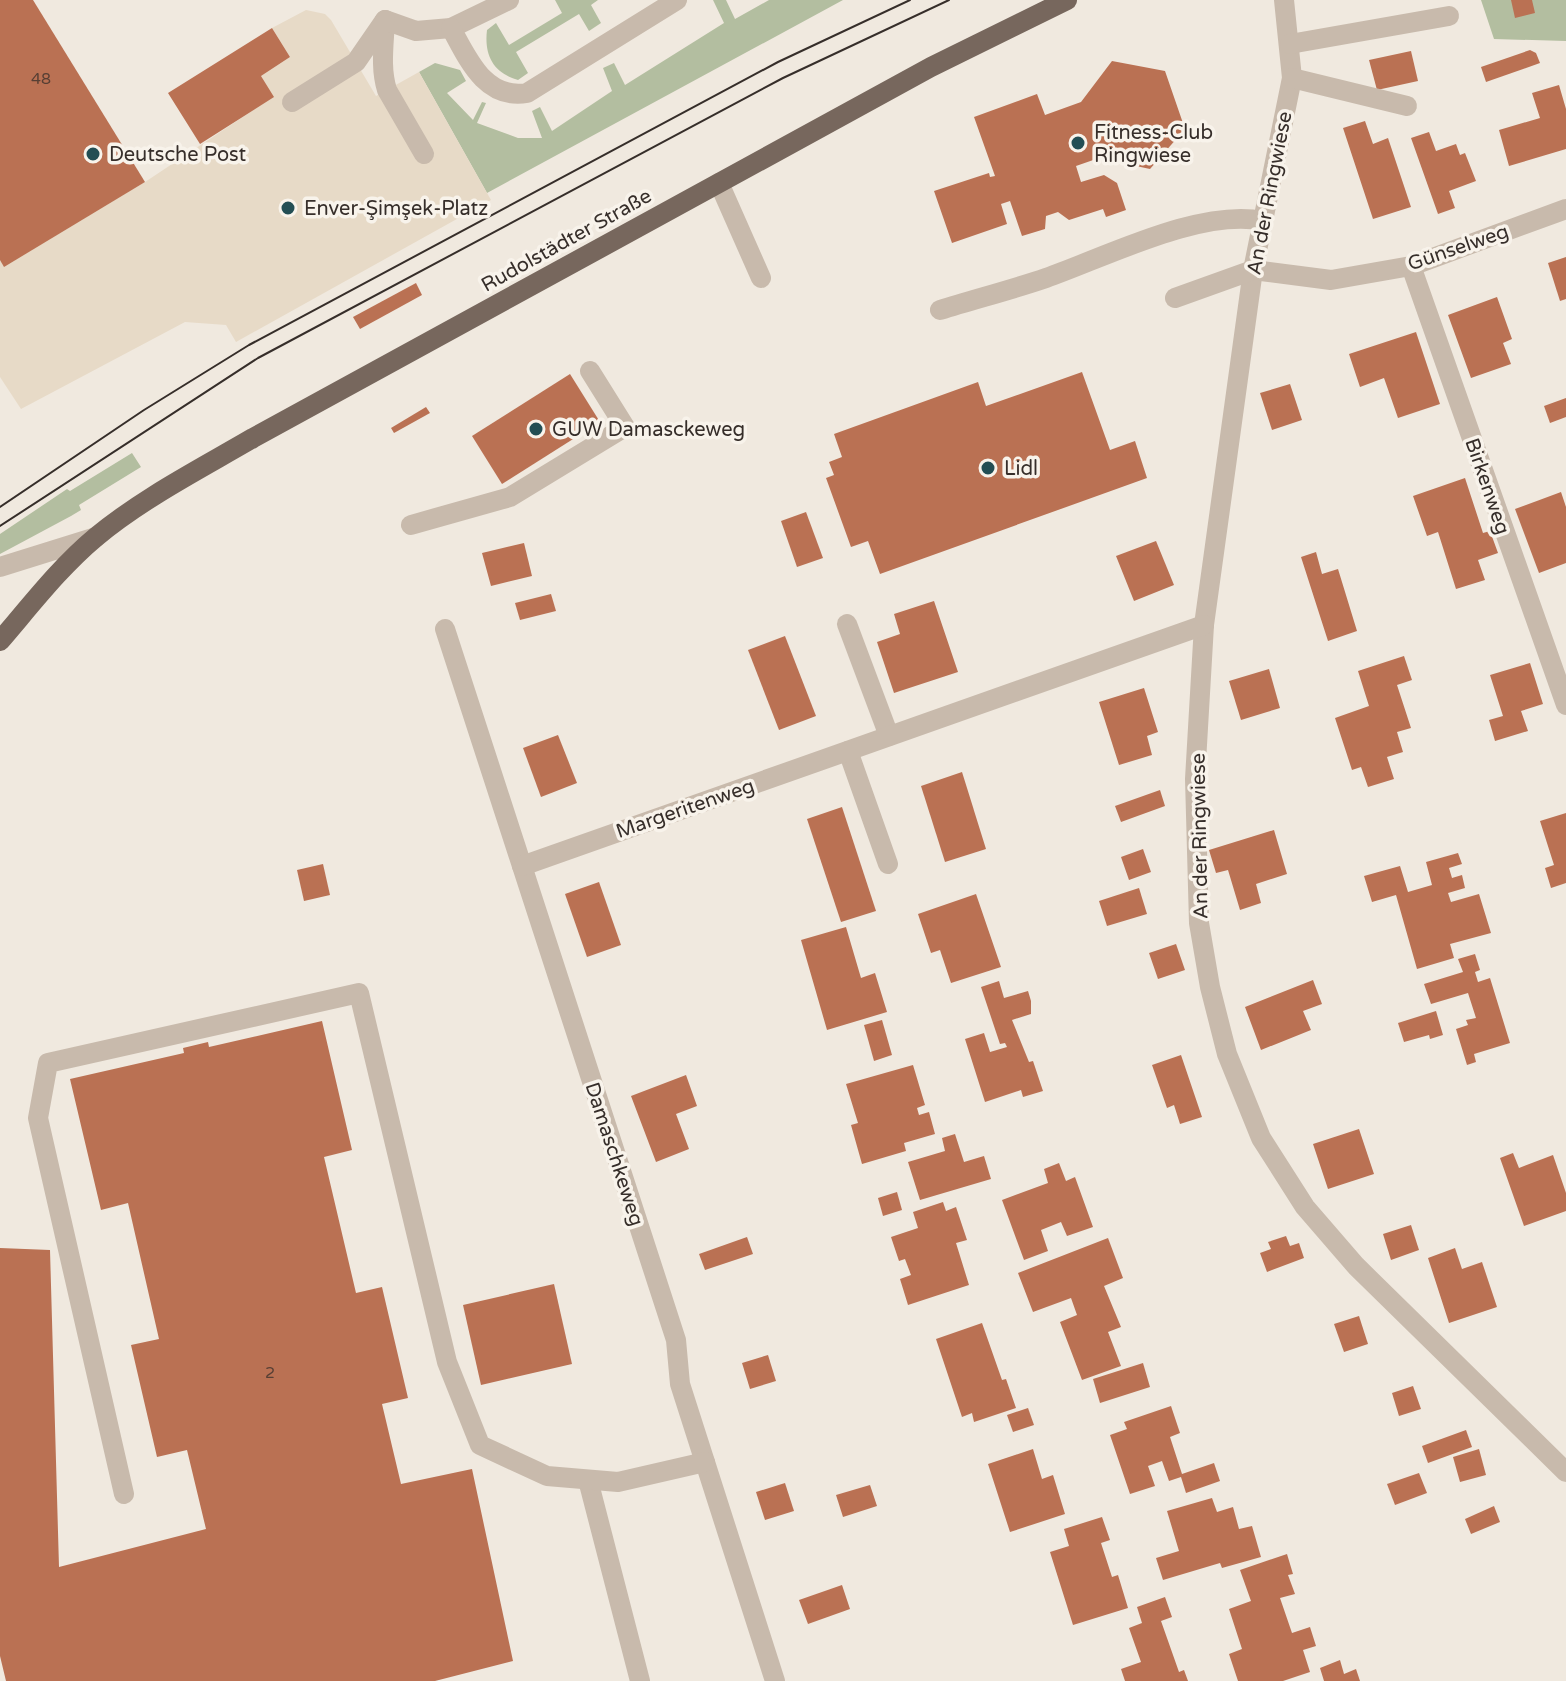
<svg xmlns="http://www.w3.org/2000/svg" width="1566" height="1681" font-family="'Varela Round',sans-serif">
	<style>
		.green { fill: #b3bea0 }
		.plaza { fill: #e7dac7 }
		.building { fill: #ba7153 }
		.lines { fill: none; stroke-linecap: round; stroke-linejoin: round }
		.minor { stroke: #c8baac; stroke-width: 20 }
		.major { stroke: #77675d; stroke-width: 20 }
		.tram { stroke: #362e2a; stroke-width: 2 }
		.poi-dot { fill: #234e54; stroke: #f8f3eb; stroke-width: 3 }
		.labels { text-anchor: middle; stroke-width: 7; stroke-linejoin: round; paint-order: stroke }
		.number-label { font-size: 16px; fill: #573f34 }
		.poi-label { font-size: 20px; fill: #362e2a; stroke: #f8f3eb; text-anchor: start }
		.street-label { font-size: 20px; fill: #362e2a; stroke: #f8f3eb }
	</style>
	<rect width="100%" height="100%" fill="#f0e9df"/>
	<g class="green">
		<path d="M555 0H598L591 5 601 23 589 31 579 14 516 52 528 73 518 80C493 73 484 55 487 30L496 23 509 45 562 13Z"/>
		<path d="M713 0H726L735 19 769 0H843L487 193 419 72 435 63 460 70 466 81 447 93 473 120 482 102 486 103 477 123 518 138H542L532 111 540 107 552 131 612 91 603 68 614 63 625 85 724 23Z"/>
		<path d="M1481 0H1566V41L1494 39Z"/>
		<path d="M132 453 141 467 79 505 81 510 71 516 0 554V534L67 489 70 491Z"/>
	</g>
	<path class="plaza" d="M306 10 325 14 331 20 376 96 419 72 491 200 236 342 226 325 185 322 21 409 0 377V260L145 182 273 97 261 76 290 57 272 28Z"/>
	<g class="building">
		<path d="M0 0H33L145 182 4 267 0 260Z"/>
		<path d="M1511 0H1532L1535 13 1515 18Z"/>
		<path d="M272 28 290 57 261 76 274 97 200 144 168 93Z"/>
		<path d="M1530 50 1536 53 1540 63 1486 82 1481 67Z"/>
		<path d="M1411 51 1418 81 1377 90 1369 60Z"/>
		<path d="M1112 61 1165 71 1185 129 1150 169 1099 158 1076 166 1081 182 1104 175 1117 183 1126 210 1106 217 1103 209 1069 220 1058 212 1046 216 1045 229 1022 236 1010 201 1001 204 1007 224 952 243 934 191 989 173 990 177 995 176 974 117 1037 94 1045 115 1081 102Z"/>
		<path d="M1559 85 1566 109V149L1509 166 1499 130 1540 118 1532 93Z"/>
		<path d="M1365 121 1373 144 1388 138 1411 207 1373 219 1343 128Z"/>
		<path d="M1429 132 1436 151 1456 144 1460 155 1465 153 1476 181 1449 191 1455 208 1438 214 1411 138Z"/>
		<path d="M1566 257V299L1560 301 1548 263Z"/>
		<path d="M416 283 422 295 360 329 353 317Z"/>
		<path d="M1497 297 1512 339 1503 343 1511 364 1471 378 1448 315Z"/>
		<path d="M1416 332 1440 404 1398 418 1384 378 1360 387 1349 354Z"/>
		<path d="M1082 372 1110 450 1135 441 1147 478 880 574 868 541 851 547 826 478 834 475 829 462 842 457 834 434 978 382 986 406Z"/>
		<path d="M570 374 600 422 502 484 472 436Z"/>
		<path d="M1290 384 1302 420 1272 430 1260 393Z"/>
		<path d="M1566 398V417L1550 423 1544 406Z"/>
		<path d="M426 407 430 413 394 433 391 428Z"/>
		<path d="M1465 478 1483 533 1490 531 1498 553 1478 560 1485 580 1456 589 1438 532 1427 536 1413 496Z"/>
		<path d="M1561 492 1566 507V563L1539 573 1515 509Z"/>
		<path d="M806 512 823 558 797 567 781 521Z"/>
		<path d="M1156 541 1174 585 1134 601 1116 556Z"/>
		<path d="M524 543 532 576 491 586 482 553Z"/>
		<path d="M1316 552 1322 574 1338 569 1357 631 1328 641 1301 557Z"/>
		<path d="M551 594 556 611 520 620 515 603Z"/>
		<path d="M934 601 958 672 894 693 877 642 900 634 894 614Z"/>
		<path d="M785 636 816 716 779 730 748 650Z"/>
		<path d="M1404 656 1412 680 1397 685 1411 728 1397 732 1403 752 1387 757 1394 779 1368 787 1361 767 1352 770 1335 718 1369 706 1358 671Z"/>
		<path d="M1530 663 1543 704 1521 711 1528 731 1495 741 1489 720 1503 716 1490 675Z"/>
		<path d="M1269 669 1280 708 1241 720 1229 681Z"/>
		<path d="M1144 688 1158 732 1147 736 1152 755 1119 765 1099 702Z"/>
		<path d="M558 735 577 783 541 797 523 748Z"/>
		<path d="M962 772 986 849 945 862 921 786Z"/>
		<path d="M1160 790 1165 806 1121 822 1115 806Z"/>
		<path d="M842 807 876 911 841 922 807 819Z"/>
		<path d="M1566 813V883L1551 888 1545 868 1554 865 1540 821Z"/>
		<path d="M1274 830 1287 874 1256 884 1261 903 1240 910 1228 870 1216 873 1209 850Z"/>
		<path d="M1143 849 1151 872 1129 880 1121 857Z"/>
		<path d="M1458 853 1462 864 1449 868 1452 878 1462 875 1465 888 1448 893 1451 902 1479 894 1491 933 1450 944 1454 958 1417 969 1396 895 1372 902 1364 876 1400 866 1408 892 1432 885 1426 862Z"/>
		<path d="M323 864 330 895 304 901 297 870Z"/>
		<path d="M599 882 621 945 587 957 565 894Z"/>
		<path d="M1139 888 1147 914 1107 926 1099 901Z"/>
		<path d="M976 894 1001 967 951 983 940 950 931 953 918 914Z"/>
		<path d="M846 927 861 978 875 973 887 1012 827 1030 801 940Z"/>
		<path d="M1176 944 1185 970 1158 979 1149 953Z"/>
		<path d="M1475 954 1480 970 1475 972 1478 982 1490 978 1510 1043 1474 1054 1476 1062 1467 1065 1456 1029 1468 1025 1466 1020 1476 1018 1468 993 1431 1004 1424 984 1463 972 1458 959Z"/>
		<path d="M1313 980 1322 1004 1303 1011 1311 1030 1261 1050 1245 1007Z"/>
		<path d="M999 981 1004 998 1028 991 1031 1001V1014L1012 1020 1029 1062 1033 1061 1043 1091 1023 1097 1021 1090 985 1102 965 1039 984 1033 990 1052 1007 1047 1005 1043 1000 1044 981 987Z"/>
		<path d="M1436 1011 1443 1035 1430 1039 1429 1035 1404 1042 1398 1023Z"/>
		<path d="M882 1020 892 1055 874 1061 864 1025Z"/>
		<path d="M322 1021 352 1150 324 1157 356 1293 382 1287 408 1398 382 1404 401 1484 472 1469 513 1661 435 1681H6L0 1656V1248L50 1250 59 1567 206 1529 187 1450 157 1457 131 1345 159 1339 128 1203 101 1210 70 1079 184 1053 183 1048 208 1042 209 1047Z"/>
		<path d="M1181 1055 1202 1117 1180 1124 1174 1105 1167 1108 1152 1065Z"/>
		<path d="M913 1065 925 1105 917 1108 919 1115 929 1112 935 1134 904 1143 906 1151 862 1164 851 1125 858 1123 846 1084Z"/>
		<path d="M686 1075 697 1106 676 1114 689 1149 656 1162 631 1096Z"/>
		<path d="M1359 1129 1374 1174 1328 1189 1313 1144Z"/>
		<path d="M955 1134 964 1162 984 1156 991 1179 920 1200 908 1162 945 1151 942 1138Z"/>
		<path d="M1513 1153 1519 1168 1553 1155 1566 1193V1211L1524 1226 1500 1158Z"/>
		<path d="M1059 1163 1066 1181 1075 1177 1093 1227 1067 1236 1061 1222 1041 1230 1048 1251 1024 1260 1002 1200 1048 1183 1044 1169Z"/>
		<path d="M897 1192 902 1210 883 1216 878 1198Z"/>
		<path d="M943 1202 946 1211 956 1207 967 1240 956 1243 969 1285 908 1305 900 1279 911 1275 905 1259 899 1261 891 1237 918 1228 913 1212Z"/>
		<path d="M1411 1225 1419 1250 1391 1260 1383 1234Z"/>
		<path d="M1286 1236 1290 1246 1299 1243 1304 1258 1267 1272 1260 1253 1271 1249 1268 1242Z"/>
		<path d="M747 1237 753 1254 705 1270 699 1254Z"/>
		<path d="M1108 1238 1123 1278 1104 1286 1121 1327 1108 1332 1121 1366 1082 1380 1060 1322 1077 1315 1071 1298 1033 1312 1018 1273Z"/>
		<path d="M1455 1248 1462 1269 1482 1262 1497 1307 1449 1323 1428 1258Z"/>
		<path d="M554 1284 572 1364 481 1385 463 1305Z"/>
		<path d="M1359 1316 1368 1344 1344 1352 1334 1324Z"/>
		<path d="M982 1323 1002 1380 1006 1379 1016 1408 974 1422 972 1413 962 1417 936 1339Z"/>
		<path d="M768 1355 776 1381 750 1389 742 1363Z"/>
		<path d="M1143 1363 1150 1387 1100 1403 1093 1379Z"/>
		<path d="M1413 1386 1421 1409 1399 1416 1392 1393Z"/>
		<path d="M1171 1406 1180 1433 1170 1437 1182 1474 1214 1463 1220 1481 1186 1493 1181 1477 1169 1481 1162 1461 1148 1466 1155 1486 1130 1494 1110 1435 1127 1429 1124 1422Z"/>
		<path d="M1028 1408 1034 1425 1013 1432 1007 1415Z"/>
		<path d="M1466 1430 1472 1447 1428 1463 1422 1446Z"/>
		<path d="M1033 1449 1042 1479 1053 1475 1065 1514 1010 1532 988 1464Z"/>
		<path d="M1479 1449 1486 1475 1460 1482 1453 1457Z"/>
		<path d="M1419 1473 1427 1493 1395 1505 1387 1484Z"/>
		<path d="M785 1483 794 1511 765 1520 756 1492Z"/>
		<path d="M870 1485 877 1506 843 1517 836 1495Z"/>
		<path d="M1212 1498 1217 1512 1233 1507 1239 1529 1252 1526 1261 1557 1222 1568 1220 1563 1163 1580 1156 1558 1179 1551 1167 1511Z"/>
		<path d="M1494 1506 1500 1522 1471 1534 1465 1519Z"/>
		<path d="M1102 1517 1110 1540 1101 1543 1112 1577 1118 1575 1128 1608 1073 1625 1050 1552 1069 1546 1064 1529Z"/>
		<path d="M1287 1554 1293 1574 1288 1575 1295 1594 1280 1598 1292 1633 1310 1627 1316 1646 1303 1650 1310 1672 1283 1681H1238L1229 1654 1242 1649 1229 1609 1251 1601 1240 1570Z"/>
		<path d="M842 1585 850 1609 808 1624 799 1600Z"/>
		<path d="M1165 1597 1172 1617 1161 1621 1179 1672 1184 1670 1188 1681H1125L1121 1669 1141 1662 1129 1628 1142 1623 1137 1607Z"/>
		<path d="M1340 1660 1344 1674 1356 1669 1360 1681H1324L1320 1668Z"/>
	</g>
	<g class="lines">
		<g class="minor">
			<path d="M1284 0 1292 78 1253 270 1204 625 1195 779 1199 923 1210 987 1227 1054 1261 1138 1305 1207 1356 1266 1566 1472"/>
			<path d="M385 20C384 44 380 68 387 90L424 154"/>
			<path d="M385 20 416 31 451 28 509 0"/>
			<path d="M451 28C468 59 485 100 527 93L677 0"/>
			<path d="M1290 44 1449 16"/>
			<path d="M1292 78 1407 106"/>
			<path d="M292 102 356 62 385 20"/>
			<path d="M719 183 761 278"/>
			<path d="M1411 266 1566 705"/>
			<path d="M1175 298 1253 270 1331 280 1411 266 1566 209"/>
			<path d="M940 310C975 299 1011 290 1046 278 1106 257 1201 208 1263 221"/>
			<path d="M411 525 510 497 625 427 590 371"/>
			<path d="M0 567 96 537"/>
			<path d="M847 624 889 736"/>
			<path d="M445 629 676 1340 680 1384 775 1681"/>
			<path d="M848 751 888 864"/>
			<path d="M522 866 1204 625"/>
			<path d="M588 1480 640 1681"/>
			<path d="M124 1494 38 1118 48 1063 359 993 447 1362 480 1445 547 1476 618 1482 705 1462"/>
		</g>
		<path class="major" d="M0 641C31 605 60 567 96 537 143 498 200 469 253 438L931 67 1067 0"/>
		<g class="tram">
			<path d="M0 507 144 410 249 345 778 62 910 0"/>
			<path d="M0 526 258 358 783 78 949 0"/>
		</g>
	</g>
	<g class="poi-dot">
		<circle cx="1078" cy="143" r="8"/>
		<circle cx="93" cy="154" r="8"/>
		<circle cx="288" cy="208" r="8"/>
		<circle cx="536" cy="429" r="8"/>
		<circle cx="988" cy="468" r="8"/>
	</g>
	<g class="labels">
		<g class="number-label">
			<text x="41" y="84">48</text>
			<text x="270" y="1378">2</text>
		</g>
		<g class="poi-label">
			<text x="1094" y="139">Fitness-Club<tspan x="1094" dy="23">Ringwiese</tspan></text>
			<text x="109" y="161">Deutsche Post</text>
			<text x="304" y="215">Enver-Şimşek-Platz</text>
			<text x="552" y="436">GUW Damasckeweg</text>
			<text x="1004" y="475">Lidl</text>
		</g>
		<g class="street-label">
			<text transform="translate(1269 193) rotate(-79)" y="7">An der Ringwiese</text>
			<text transform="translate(566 240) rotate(-29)" y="7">Rudolstädter Straße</text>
			<text transform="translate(1458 247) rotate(-19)" y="7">Günselweg</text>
			<text transform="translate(1488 486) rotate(71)" y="7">Birkenweg</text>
			<text transform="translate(685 808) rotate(-19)" y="7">Margeritenweg</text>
			<text transform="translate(1199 836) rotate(-91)" y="7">An der Ringwiese</text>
			<text transform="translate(615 1154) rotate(72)" y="7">Damaschkeweg</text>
		</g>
	</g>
</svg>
